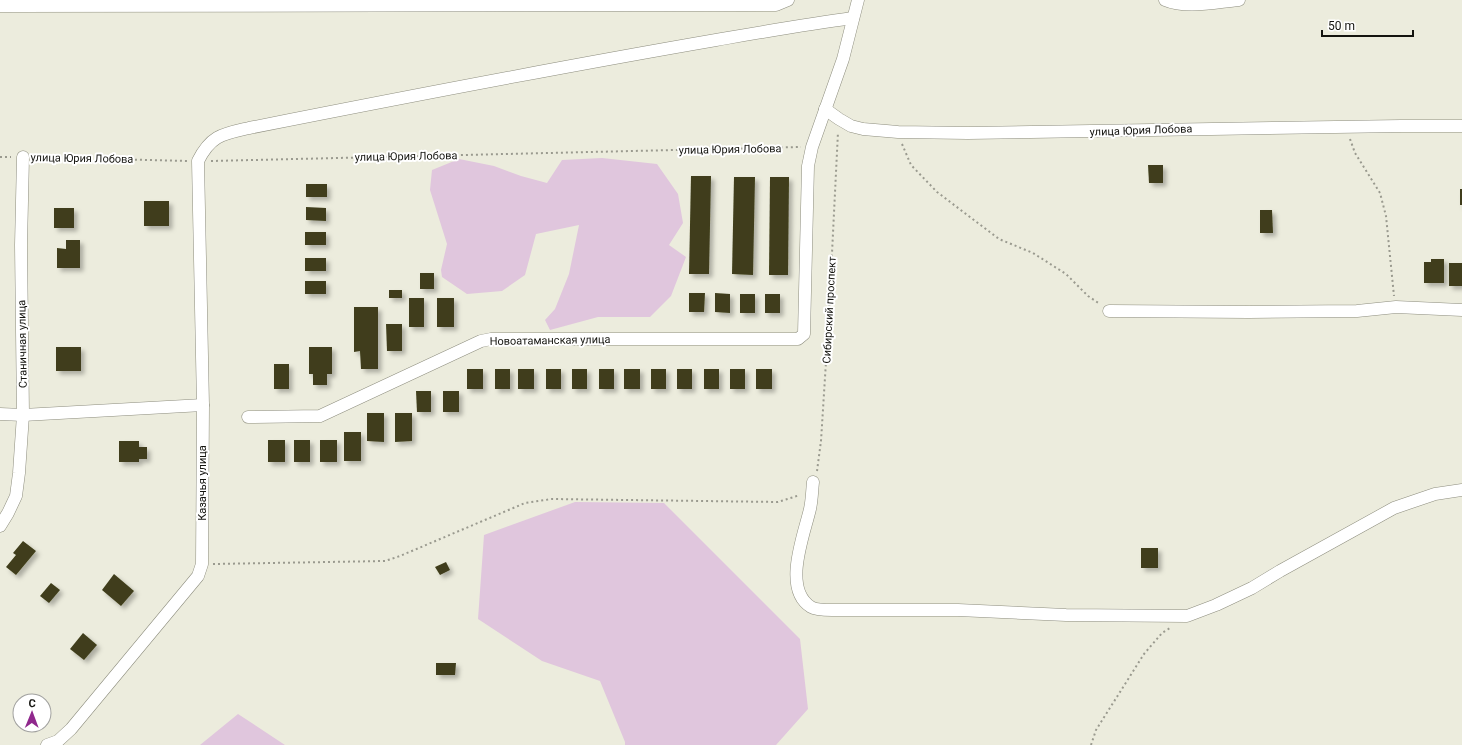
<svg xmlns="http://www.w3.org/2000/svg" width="1462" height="745" font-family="Roboto,sans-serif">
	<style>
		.green { fill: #e0c6dd }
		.building { fill: #3f3e1a; filter: url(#shadow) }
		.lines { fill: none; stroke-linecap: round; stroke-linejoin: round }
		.minor-casing { stroke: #8d8d7e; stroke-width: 13 }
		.path { stroke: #9a9a8f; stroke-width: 2; stroke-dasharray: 2 3; stroke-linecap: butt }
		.minor { stroke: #fff; stroke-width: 12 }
		.labels { text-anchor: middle; stroke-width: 4; stroke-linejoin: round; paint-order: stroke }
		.street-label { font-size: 11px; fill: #14140f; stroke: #fff }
	</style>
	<defs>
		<filter id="shadow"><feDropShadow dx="3.5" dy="3.5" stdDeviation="2" flood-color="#0004"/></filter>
	</defs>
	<rect width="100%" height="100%" fill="#ececdd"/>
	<g class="green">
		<path d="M602 158 657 164 678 194 683 223 669 245 686 257 671 296 650 317H598L550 330 545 320 555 309 569 274 579 225 536 234 525 275 502 291 467 294 442 277 441 270 447 244 430 190 432 170 459 159 494 166 521 176 547 183 562 160Z"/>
		<path d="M575 502 664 503 800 639 808 709 776 745H625V742L600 681 542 661 478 619 484 535Z"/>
		<path d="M238 714 285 745H286H200Z"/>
	</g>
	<g class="building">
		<path d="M1148 165H1163V183H1149Z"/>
		<path d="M691 176H711L709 274H689Z"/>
		<path d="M734 177H755L753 275 732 274Z"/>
		<path d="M770 177H789L788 275H769Z"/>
		<rect x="306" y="184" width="21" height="13"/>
		<rect x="1460" y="189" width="2" height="16"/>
		<rect x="144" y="201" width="25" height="25"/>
		<path d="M306 207 326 208V221L306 220Z"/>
		<rect x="54" y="208" width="20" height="20"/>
		<path d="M1260 210H1272L1273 233H1260Z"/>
		<rect x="305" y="232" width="21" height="13"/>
		<path d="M66 240H80V268H57V248L66 249Z"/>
		<rect x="305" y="258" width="21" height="13"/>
		<path d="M1431 259H1444V283H1424V262H1431Z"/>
		<rect x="1449" y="263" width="13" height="23"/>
		<rect x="420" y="273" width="14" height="16"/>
		<rect x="305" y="281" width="21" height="13"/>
		<rect x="389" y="290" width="13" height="8"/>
		<path d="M689 293H705L704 312H689Z"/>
		<path d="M715 293 730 294V313L715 312Z"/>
		<rect x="740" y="294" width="15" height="19"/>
		<rect x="765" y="294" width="15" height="19"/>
		<rect x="409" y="298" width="15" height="29"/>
		<rect x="437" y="298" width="17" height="29"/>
		<path d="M354 307H378V369H361L360 351 354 352Z"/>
		<path d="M386 324H402V351H387Z"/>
		<rect x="56" y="347" width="25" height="24"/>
		<path d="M309 347H332V374H327V385H313V374H309Z"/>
		<rect x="274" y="364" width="15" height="25"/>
		<rect x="467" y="369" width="16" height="20"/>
		<rect x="495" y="369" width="15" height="20"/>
		<rect x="518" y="369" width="16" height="20"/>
		<rect x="546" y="369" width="15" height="20"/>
		<rect x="572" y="369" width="15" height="20"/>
		<rect x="599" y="369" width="15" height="20"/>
		<rect x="624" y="369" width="16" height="20"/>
		<rect x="651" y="369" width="15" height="20"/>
		<rect x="677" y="369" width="15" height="20"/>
		<rect x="704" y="369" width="15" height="20"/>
		<rect x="730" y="369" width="15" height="20"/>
		<rect x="756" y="369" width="16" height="20"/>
		<path d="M416 391H431V412H417Z"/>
		<rect x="443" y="391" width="16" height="21"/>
		<path d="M367 413H384V442L367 441Z"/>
		<path d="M395 413H412V441L395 442Z"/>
		<rect x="344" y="432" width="17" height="29"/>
		<rect x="268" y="440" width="17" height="22"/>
		<rect x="294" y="440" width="16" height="22"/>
		<rect x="320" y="440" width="17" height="22"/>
		<path d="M119 441H139V447H147V459H139V462H119Z"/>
		<path d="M23 541 36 551 16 575 6 567 16 555 13 553Z"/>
		<rect x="1141" y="548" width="17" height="20"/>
		<path d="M446 562 450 570 440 575 435 567Z"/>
		<path d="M114 574 134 591 121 606 102 590Z"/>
		<path d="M51 583 60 590 49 603 40 596Z"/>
		<path d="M83 633 97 645 84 660 70 649Z"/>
		<path d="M436 663H456L455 675H436Z"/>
	</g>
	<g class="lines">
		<defs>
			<g id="minor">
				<path d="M1165 0C1186 9 1216 2 1239 0"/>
				<path d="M0 6 776 5 788 0"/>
				<path d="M825 109 839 119 851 126 863 129 898 132 968 133 1401 126H1462"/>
				<path d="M1109 311 1249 312 1357 311 1396 307 1462 310"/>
				<path d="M0 414 23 415 203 405"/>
				<path d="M248 417 320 416 481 341 491 339H798L804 334 808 166 812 147 843 59 858 0"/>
				<path d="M813 482C812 491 812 500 810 509 804 535 782 589 811 607 816 610 826 610 832 610H958L1066 615 1187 616 1216 605 1252 588 1280 571 1394 508 1435 494 1462 490"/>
				<path d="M0 526 8 513 16 496 19 473 23 415 21 245 23 157"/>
				<path d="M47 745 58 741 71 729 198 576 202 564 203 405 198 161C211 135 223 134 249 128 405 97 560 67 716 40 762 32 807 24 853 18"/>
			</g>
		</defs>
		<use href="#minor" class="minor-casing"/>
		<g class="path">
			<path d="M1350 139 1355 153 1380 193 1386 216 1394 296"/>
			<path d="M902 144 911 165 937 192 999 239 1033 253 1066 274 1088 296 1100 304"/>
			<path d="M0 157H11"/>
			<path d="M35 157 187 161"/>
			<path d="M211 161 801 147"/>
			<path d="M817 471 821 441 829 314 838 132"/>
			<path d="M213 564 385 561 400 556 525 503 552 499 778 502 800 495"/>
			<path d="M1091 745 1096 730 1144 654 1162 633 1170 628"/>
		</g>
		<use href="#minor" class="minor"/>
	</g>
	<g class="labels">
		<g class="street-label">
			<text transform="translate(1141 130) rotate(-2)" y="4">улица Юрия Лобова</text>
			<text transform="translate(730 149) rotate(-1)" y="4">улица Юрия Лобова</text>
			<text transform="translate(406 156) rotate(-1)" y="4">улица Юрия Лобова</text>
			<text transform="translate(82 158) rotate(1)" y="4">улица Юрия Лобова</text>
			<text transform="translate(829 310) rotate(-87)" y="4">Сибирский проспект</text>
			<text transform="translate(550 340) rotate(-1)" y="4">Новоатаманская улица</text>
			<text transform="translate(22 344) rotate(-91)" y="4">Станичная улица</text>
			<text transform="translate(202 483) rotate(-90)" y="4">Казачья улица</text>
		</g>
	</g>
	<g transform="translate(32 713) rotate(1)"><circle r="19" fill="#ffffff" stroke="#a1a19f"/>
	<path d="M0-3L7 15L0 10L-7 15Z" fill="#90288d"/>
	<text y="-6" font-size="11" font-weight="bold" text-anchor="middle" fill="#14140f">С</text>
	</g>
	<path d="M1322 30v6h91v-6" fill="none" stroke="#14140f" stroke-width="2"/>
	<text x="1328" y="30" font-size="12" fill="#14140f" stroke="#ffffff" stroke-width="3" paint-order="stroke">50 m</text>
</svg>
